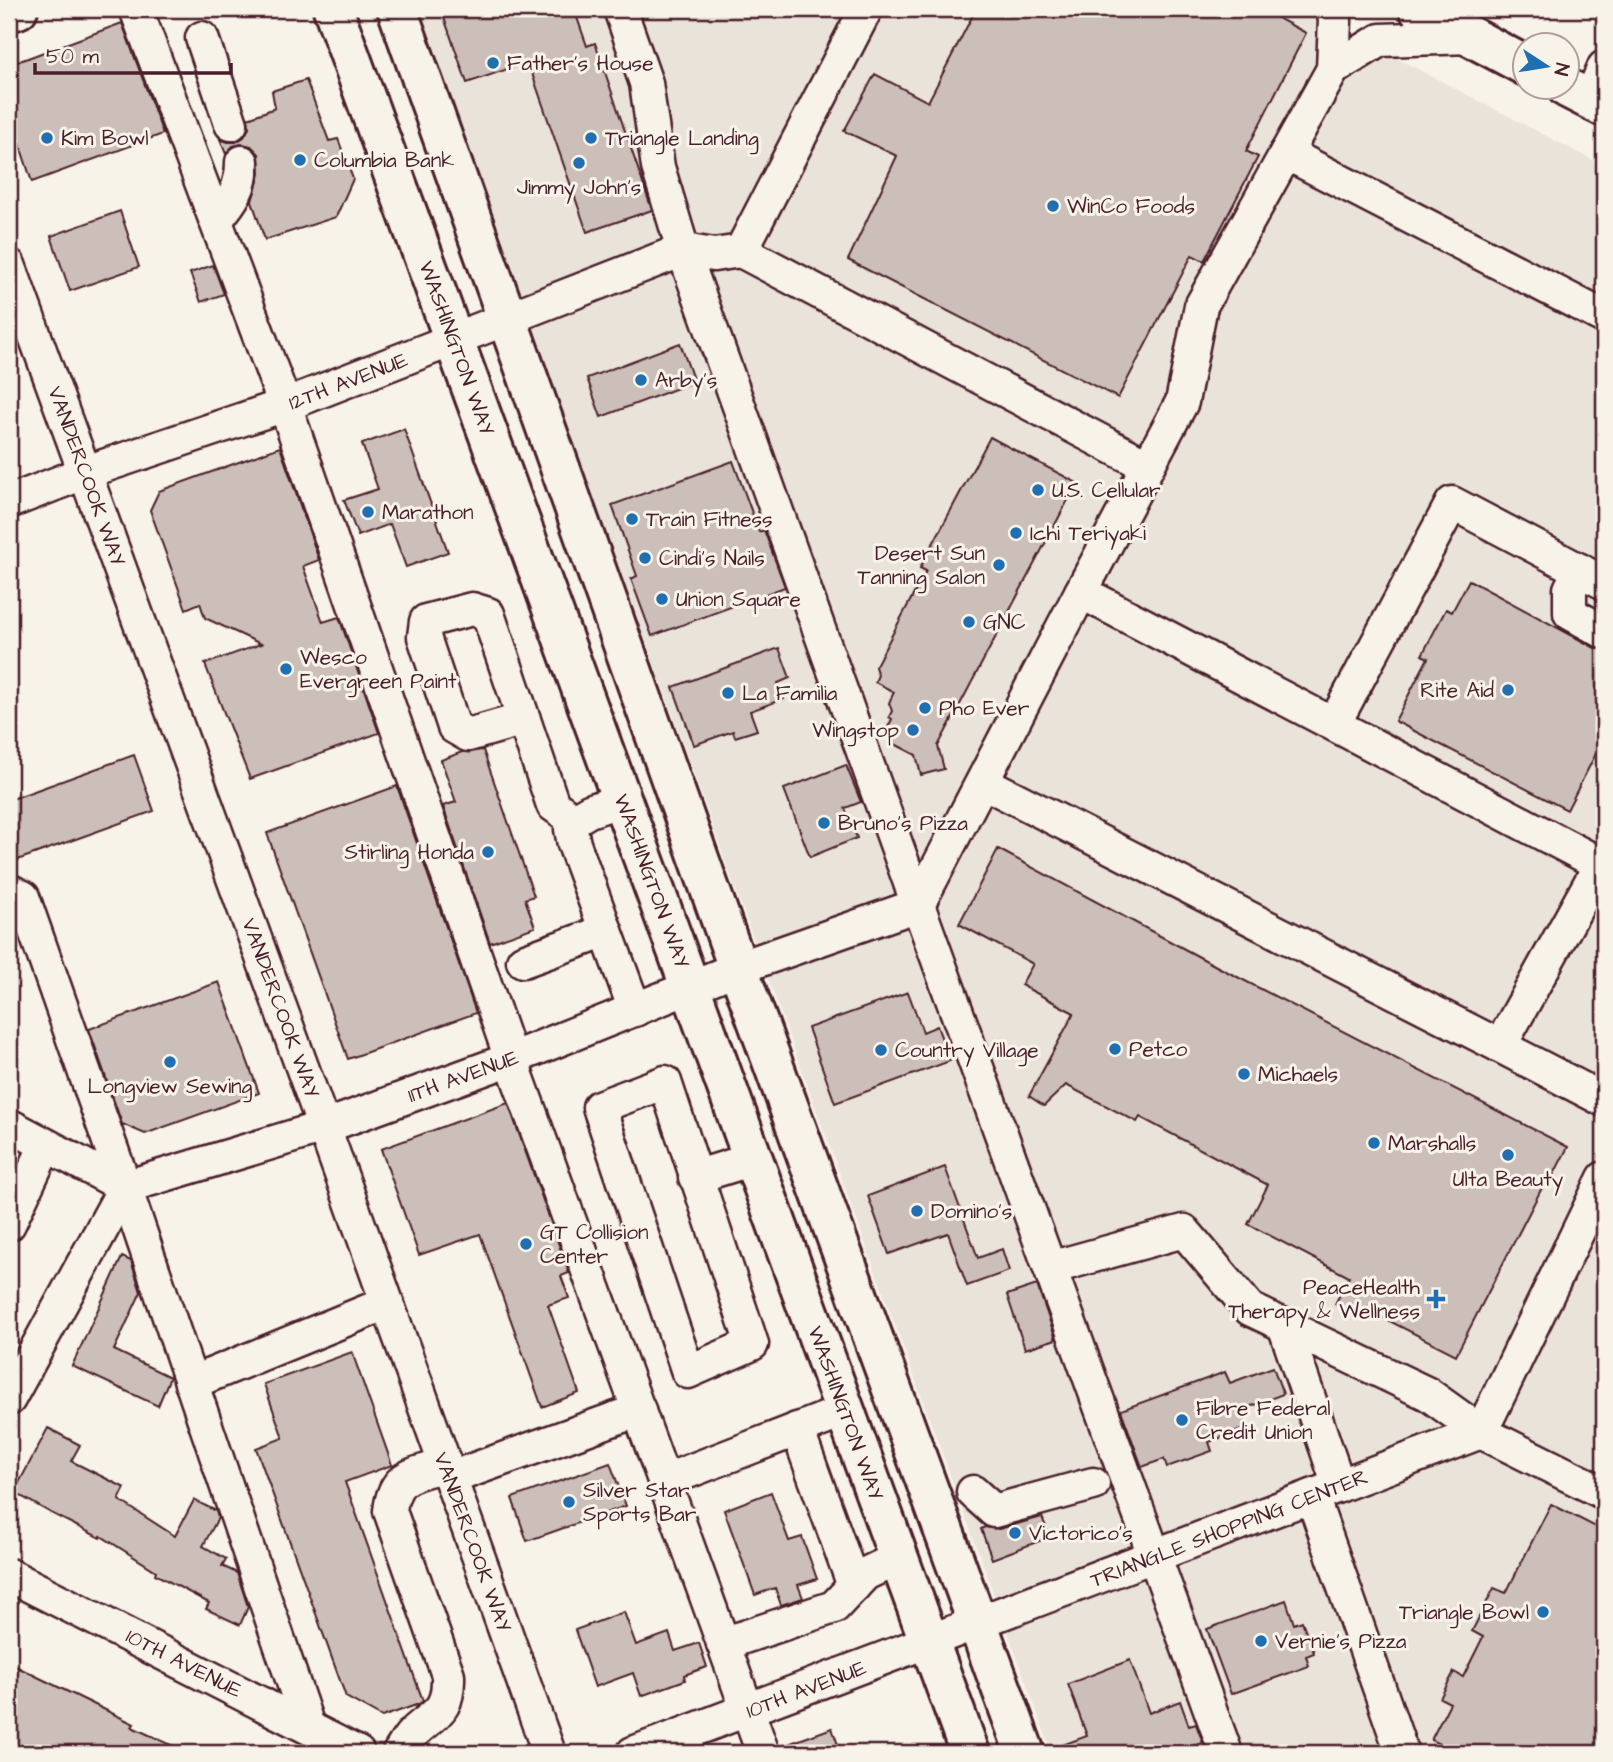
<svg xmlns="http://www.w3.org/2000/svg" width="1613" height="1762" font-family="'Architects Daughter',sans-serif">
	<style>
		.built { fill: #eae3da }
		.building { fill: #ccbfb9; stroke: #4a1f2b; stroke-width: 2 }
		.lines { fill: none; stroke-linecap: round; stroke-linejoin: round }
		.minor-casing { stroke: #4a1f2b; stroke-width: 37 }
		.major-casing { stroke: #4a1f2b; stroke-width: 44 }
		.minor { stroke: #f7f3e8; stroke-width: 32 }
		.major { stroke: #f7f3e8; stroke-width: 38 }
		.poi-dot { fill: #1f6fb2; stroke: #f7f3e8; stroke-width: 2.5 }
		.labels { text-anchor: middle; stroke-width: 6; stroke-linejoin: round; paint-order: stroke }
		.poi-label { font-size: 21px; fill: #4a1f2b; stroke: #f7f3e8; text-anchor: start }
		.street-label { font-size: 21px; fill: #4a1f2b; stroke: #f7f3e8 }
	</style>
	<rect width="100%" height="100%" fill="#f7f3e8"/>
	<filter id="ink" filterUnits="userSpaceOnUse"><feTurbulence type="fractalNoise" baseFrequency=".0143" numOctaves="2"/><feDisplacementMap in="SourceGraphic" scale="14" xChannelSelector="R" yChannelSelector="G"/><feConvolveMatrix kernelMatrix="1 2 1 2 8 2 1 2 1" color-interpolation-filters="sRGB"/></filter>
	<g filter="url(#ink)">
		<path class="built" d="M417 9H1302L1604 166V1753H1052L750 929Z"/>
		<g class="building">
			<path d="M441 9H574L587 46 595 43 652 210 587 232 528 62 467 83Z"/>
			<path d="M976 9H1261L1306 33 1246 151 1258 157 1204 261 1192 255 1118 398 848 260 897 156 844 131 875 74 928 102Z"/>
			<path d="M122 23 163 134 32 182 9 112V65Z"/>
			<path d="M306 80 329 141 338 139 353 179 336 217 265 240 252 201 260 174 259 154 251 146 242 144 233 146 226 154 220 139 228 142H236L244 137 249 128 248 118 275 108 272 91Z"/>
			<path d="M120 211 139 267 70 291 51 236Z"/>
			<path d="M213 265 224 294 201 302 190 273Z"/>
			<path d="M680 343 694 382 601 417 587 378Z"/>
			<path d="M404 429 448 552 406 567 390 524 358 536 344 500 378 489 362 444Z"/>
			<path d="M990 437 1077 483 938 746 944 769 921 775 916 755 891 742 896 734 887 729 892 719 889 717 892 711 889 703 894 692 875 682 878 675 875 667 926 571 920 568Z"/>
			<path d="M280 447 319 560 303 566 323 622 339 617 379 733 250 779 205 664 261 644 205 618 200 603 186 609 150 510 159 491Z"/>
			<path d="M733 461 759 532 764 530 785 587 652 636 631 579 637 576 612 505Z"/>
			<path d="M1469 580 1595 648 1604 650V738L1567 810 1395 721 1428 658 1422 655 1446 609 1452 612Z"/>
			<path d="M779 648 790 678 778 683 784 699 750 711 757 730 735 737 733 731 694 745 673 687Z"/>
			<path d="M483 750 534 896 525 899 535 927 490 943 443 806 456 802 441 760 462 752Z"/>
			<path d="M134 755 154 811 9 863V800Z"/>
			<path d="M846 765 861 802 845 808 857 838 810 857 784 789Z"/>
			<path d="M397 786 476 1013 348 1059 267 833Z"/>
			<path d="M998 849 1218 967 1568 1147 1551 1180 1547 1178 1456 1355 1370 1311 1366 1319 1335 1304 1349 1277 1248 1224 1268 1185 1140 1117 1137 1122 1066 1085 1044 1106 1029 1096 1074 1013 1021 985 1033 964 959 924Z"/>
			<path d="M219 982 259 1093 145 1134 122 1124 89 1029Z"/>
			<path d="M908 992 923 1032 937 1026 950 1061 835 1103 808 1028Z"/>
			<path d="M508 1103 569 1273 561 1276 569 1298 548 1305 579 1393 542 1407 480 1234 419 1255 381 1149Z"/>
			<path d="M945 1167 978 1258 1002 1249 1009 1271 967 1286 948 1233 889 1254 868 1196Z"/>
			<path d="M122 1257 131 1261 141 1292 114 1350 170 1377 158 1406 72 1366Z"/>
			<path d="M1037 1285 1056 1339 1025 1349 1007 1295Z"/>
			<path d="M352 1352 392 1465 345 1482 423 1701 419 1704 382 1717 346 1697 256 1448 283 1438 264 1384Z"/>
			<path d="M1273 1367 1283 1394 1241 1410 1247 1428 1209 1442 1212 1451 1167 1467 1164 1459 1142 1467 1121 1410 1225 1372 1230 1383Z"/>
			<path d="M48 1428 80 1445 71 1461 125 1488 119 1500 175 1536 194 1500 216 1511 218 1518 203 1546 226 1559 222 1566 237 1573 248 1607 240 1625 206 1609 209 1603 155 1574 156 1571 101 1536 100 1538 53 1514 14 1492Z"/>
			<path d="M610 1463 626 1506 527 1541 512 1498Z"/>
			<path d="M771 1492 789 1541 802 1537 817 1579 798 1585 803 1598 781 1605 775 1588 755 1595 724 1510Z"/>
			<path d="M1551 1504 1604 1531V1753H1457L1431 1740 1450 1703 1440 1698 1454 1672 1463 1677 1483 1637 1472 1631 1494 1588 1506 1593Z"/>
			<path d="M1042 1517 1050 1537 992 1559 981 1529 985 1527 999 1529Z"/>
			<path d="M1286 1600 1294 1624 1302 1621 1314 1653 1306 1656 1309 1666 1231 1694 1207 1629Z"/>
			<path d="M624 1612 636 1645 669 1633 675 1651 699 1643 707 1667 684 1675 685 1680 641 1696 633 1673 595 1687 575 1630Z"/>
			<path d="M1130 1660 1149 1713 1180 1701 1189 1726 1196 1724 1203 1743 1174 1753H1047L1046 1751 1087 1736 1068 1684Z"/>
			<path d="M9 1663 134 1724 132 1727 188 1753H9Z"/>
			<path d="M832 1728 841 1753H781L780 1747Z"/>
		</g>
		<g class="lines">
			<defs>
				<g id="minor">
					<path d="M136 9 285 405 511 1059 763 1753"/>
					<path d="M620 9 646 83 658 167 683 250 918 905 1226 1753"/>
					<path d="M202 38 231 124"/>
					<path d="M1333 69 1380 40 1472 37"/>
					<path d="M1590 100 1604 67"/>
					<path d="M1286 153 1604 317"/>
					<path d="M216 220C232 201 242 188 242 162"/>
					<path d="M741 251 1148 466"/>
					<path d="M9 265 324 1127 549 1753"/>
					<path d="M9 502 86 472 285 405 683 250 714 255 741 251 866 9"/>
					<path d="M1580 570 1570 589V613L1604 632"/>
					<path d="M1081 592 1182 402 1201 306 1333 69 1335 19 1332 9"/>
					<path d="M524 719 468 735 454 727 424 637 426 621 472 609 488 614 553 805 574 820"/>
					<path d="M1334 724 1452 503 1604 583"/>
					<path d="M983 782 1500 1046"/>
					<path d="M622 800 589 811 574 820 571 829 574 844 635 1010"/>
					<path d="M1604 858 1500 1046 1604 1100"/>
					<path d="M9 890 23 897 125 1187 308 1726"/>
					<path d="M523 961 606 931"/>
					<path d="M665 1082 752 1344 688 1372 599 1107Z"/>
					<path d="M9 1125 125 1187 324 1127 511 1059 738 968 918 905 1081 592 1604 866"/>
					<path d="M695 1177 753 1159"/>
					<path d="M9 1224 46 1145"/>
					<path d="M1050 1268 1184 1231 1250 1309 1428 1394 1481 1432 1604 1493"/>
					<path d="M1284 1325 1339 1486"/>
					<path d="M191 1383 387 1303"/>
					<path d="M9 1399 125 1187"/>
					<path d="M797 1429 854 1586"/>
					<path d="M1481 1432 1604 1178"/>
					<path d="M450 1478 639 1410"/>
					<path d="M664 1481 845 1411"/>
					<path d="M973 1492 994 1511 1093 1484"/>
					<path d="M1312 1496 1402 1753"/>
					<path d="M9 1575 358 1753"/>
					<path d="M723 1644 834 1607 865 1574 899 1558"/>
					<path d="M399 1753C403 1747 407 1739 412 1734 435 1712 449 1713 448 1675L390 1511C394 1473 414 1475 445 1465"/>
					<path d="M633 1753 1481 1432"/>
				</g>
				<g id="major">
					<path d="M333 9 970 1753"/>
					<path d="M397 9 738 968 1025 1753"/>
					<path d="M1419 9 1526 66"/>
					<path d="M9 12 18 9"/>
					<path d="M1567 88 1604 107"/>
				</g>
			</defs>
			<use href="#minor" class="minor-casing"/>
			<use href="#major" class="major-casing"/>
			<use href="#minor" class="minor"/>
			<use href="#major" class="major"/>
		</g>
	</g>
	<g class="poi-dot">
		<circle cx="493" cy="63" r="7"/>
		<circle cx="47" cy="138" r="7"/>
		<circle cx="591" cy="138" r="7"/>
		<circle cx="300" cy="160" r="7"/>
		<circle cx="579" cy="163" r="7"/>
		<circle cx="1053" cy="206" r="7"/>
		<circle cx="641" cy="380" r="7"/>
		<circle cx="1038" cy="490" r="7"/>
		<circle cx="368" cy="512" r="7"/>
		<circle cx="632" cy="519" r="7"/>
		<circle cx="1016" cy="533" r="7"/>
		<circle cx="645" cy="558" r="7"/>
		<circle cx="999" cy="565" r="7"/>
		<circle cx="662" cy="599" r="7"/>
		<circle cx="969" cy="622" r="7"/>
		<circle cx="286" cy="669" r="7"/>
		<circle cx="1508" cy="690" r="7"/>
		<circle cx="728" cy="693" r="7"/>
		<circle cx="925" cy="708" r="7"/>
		<circle cx="913" cy="730" r="7"/>
		<circle cx="824" cy="823" r="7"/>
		<circle cx="488" cy="852" r="7"/>
		<circle cx="1115" cy="1049" r="7"/>
		<circle cx="881" cy="1050" r="7"/>
		<circle cx="170" cy="1062" r="7"/>
		<circle cx="1244" cy="1074" r="7"/>
		<circle cx="1374" cy="1143" r="7"/>
		<circle cx="1508" cy="1155" r="7"/>
		<circle cx="917" cy="1211" r="7"/>
		<circle cx="526" cy="1244" r="7"/>
		<path d="M1432.5 1288.5h7v7h7v7h-7v7h-7v-7h-7v-7h7z"/>
		<circle cx="1182" cy="1420" r="7"/>
		<circle cx="569" cy="1502" r="7"/>
		<circle cx="1015" cy="1533" r="7"/>
		<circle cx="1543" cy="1612" r="7"/>
		<circle cx="1261" cy="1641" r="7"/>
	</g>
	<g class="labels">
		<g class="poi-label">
			<text x="507" y="70">Father's House</text>
			<text x="61" y="145">Kim Bowl</text>
			<text x="605" y="145">Triangle Landing</text>
			<text x="314" y="167">Columbia Bank</text>
			<text x="579" y="194" text-anchor="middle">Jimmy John's</text>
			<text x="1067" y="213">WinCo Foods</text>
			<text x="655" y="387">Arby's</text>
			<text x="1052" y="497">U.S. Cellular</text>
			<text x="382" y="519">Marathon</text>
			<text x="646" y="526">Train Fitness</text>
			<text x="1030" y="540">Ichi Teriyaki</text>
			<text x="985" y="560" text-anchor="end">Desert Sun<tspan x="985" dy="24">Tanning Salon</tspan></text>
			<text x="659" y="565">Cindi's Nails</text>
			<text x="676" y="606">Union Square</text>
			<text x="983" y="629">GNC</text>
			<text x="300" y="664">Wesco<tspan x="300" dy="24">Evergreen Paint</tspan></text>
			<text x="1494" y="697" text-anchor="end">Rite Aid</text>
			<text x="742" y="700">La Familia</text>
			<text x="939" y="715">Pho Ever</text>
			<text x="899" y="737" text-anchor="end">Wingstop</text>
			<text x="838" y="830">Bruno's Pizza</text>
			<text x="474" y="859" text-anchor="end">Stirling Honda</text>
			<text x="1129" y="1056">Petco</text>
			<text x="895" y="1057">Country Village</text>
			<text x="1258" y="1081">Michaels</text>
			<text x="170" y="1093" text-anchor="middle">Longview Sewing</text>
			<text x="1388" y="1150">Marshalls</text>
			<text x="1508" y="1186" text-anchor="middle">Ulta Beauty</text>
			<text x="931" y="1218">Domino's</text>
			<text x="540" y="1239">GT Collision<tspan x="540" dy="24">Center</tspan></text>
			<text x="1420" y="1294" text-anchor="end">PeaceHealth<tspan x="1420" dy="24">Therapy &amp; Wellness</tspan></text>
			<text x="1196" y="1415">Fibre Federal<tspan x="1196" dy="24">Credit Union</tspan></text>
			<text x="583" y="1497">Silver Star<tspan x="583" dy="24">Sports Bar</tspan></text>
			<text x="1029" y="1540">Victorico's</text>
			<text x="1529" y="1619" text-anchor="end">Triangle Bowl</text>
			<text x="1275" y="1648">Vernie's Pizza</text>
		</g>
		<g class="street-label">
			<text transform="translate(457 348) rotate(70)" y="7">WASHINGTON WAY</text>
			<text transform="translate(348 381) rotate(-21)" y="7">12TH AVENUE</text>
			<text transform="translate(87 476) rotate(70)" y="7">VANDERCOOK WAY</text>
			<text transform="translate(652 881) rotate(70)" y="7">WASHINGTON WAY</text>
			<text transform="translate(281 1008) rotate(70)" y="7">VANDERCOOK WAY</text>
			<text transform="translate(463 1076) rotate(-20)" y="7">11TH AVENUE</text>
			<text transform="translate(846 1413) rotate(70)" y="7">WASHINGTON WAY</text>
			<text transform="translate(1229 1528) rotate(-21)" y="7">TRIANGLE SHOPPING CENTER</text>
			<text transform="translate(473 1542) rotate(70)" y="7">VANDERCOOK WAY</text>
			<text transform="translate(184 1663) rotate(27)" y="7">10TH AVENUE</text>
			<text transform="translate(806 1689) rotate(-21)" y="7">10TH AVENUE</text>
		</g>
	</g>
	<rect width="1613" height="1762" fill="none" stroke="#f7f3e8" stroke-width="35"/>
	<rect x="18" y="18" width="1578" height="1727" fill="none" stroke="#4a1f2b" stroke-width="2.5" filter="url(#ink)"/>
	<g transform="translate(1546 66) rotate(102)"><circle r="33" fill="#f7f3e8" stroke="#b29e9c" stroke-width="2"/>
	<path d="M0-5L12 26L0 18L-12 26Z" fill="#1f6fb2"/>
	<text y="-10" font-size="19" font-weight="bold" text-anchor="middle" fill="#4a1f2b">N</text>
	</g>
	<path d="M35 63v10h196v-10" fill="none" stroke="#4a1f2b" stroke-width="3.5"/>
	<text x="46" y="63" font-size="21" fill="#4a1f2b" stroke="#f7f3e8" stroke-width="5" paint-order="stroke">50 m</text>
</svg>
